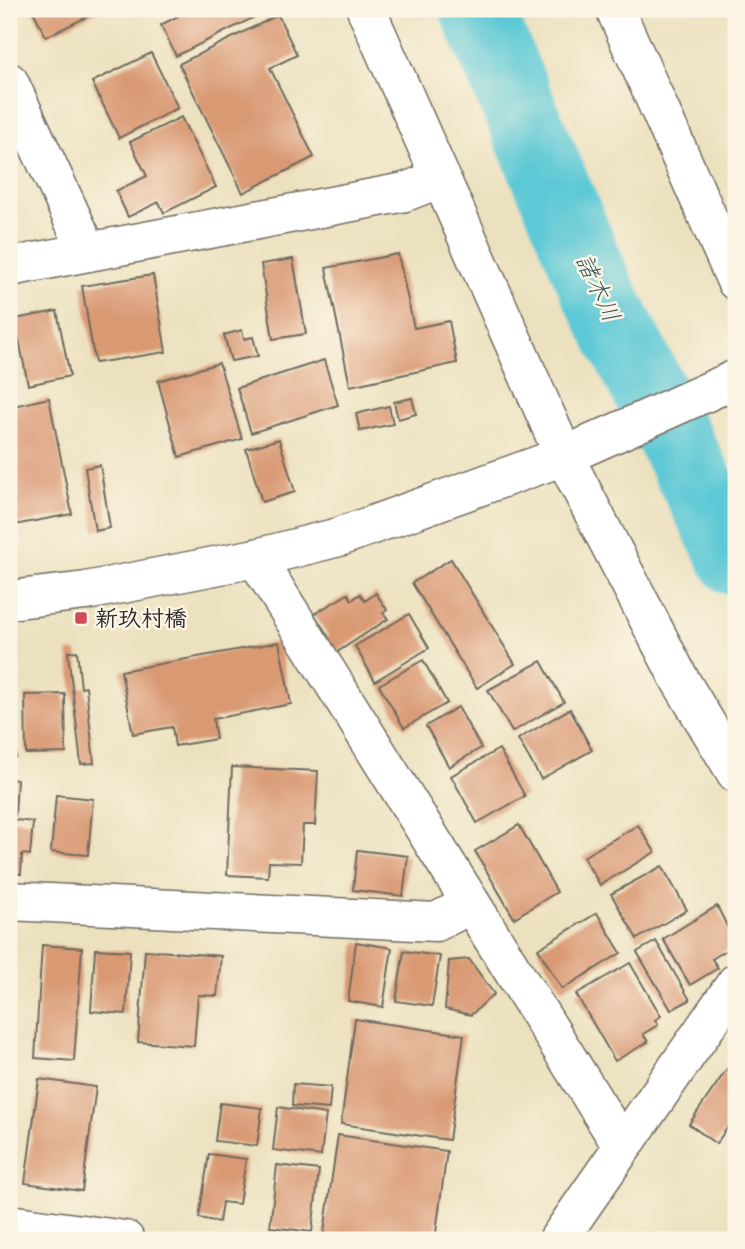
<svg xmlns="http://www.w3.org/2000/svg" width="745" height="1249" font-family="'Architects Daughter','Klee One',sans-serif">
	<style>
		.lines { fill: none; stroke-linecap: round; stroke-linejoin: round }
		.river { stroke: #5dc9d6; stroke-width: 74 }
		.building { fill: #d99973 }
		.minor-casing { stroke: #6f6b5f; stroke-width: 41 }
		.minor { stroke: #fff; stroke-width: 38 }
		.poi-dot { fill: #d1495b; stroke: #fcf5e5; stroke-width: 2.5 }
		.labels { text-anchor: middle; stroke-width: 5; stroke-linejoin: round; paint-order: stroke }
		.poi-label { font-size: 23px; font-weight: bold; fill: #2b2b2b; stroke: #fcf5e5; text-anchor: start }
		.water-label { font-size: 24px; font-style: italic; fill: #3a5a5e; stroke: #fcf5e5 }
	</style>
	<rect width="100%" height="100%" fill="#fcf5e5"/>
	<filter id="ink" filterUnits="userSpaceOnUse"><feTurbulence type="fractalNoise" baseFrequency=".0143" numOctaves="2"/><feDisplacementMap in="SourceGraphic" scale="14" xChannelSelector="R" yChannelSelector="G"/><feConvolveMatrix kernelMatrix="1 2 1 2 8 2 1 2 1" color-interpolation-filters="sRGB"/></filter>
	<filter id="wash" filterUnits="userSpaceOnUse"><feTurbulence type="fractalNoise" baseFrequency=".00686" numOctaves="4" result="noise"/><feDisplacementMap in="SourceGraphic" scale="28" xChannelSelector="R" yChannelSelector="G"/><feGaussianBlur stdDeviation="1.57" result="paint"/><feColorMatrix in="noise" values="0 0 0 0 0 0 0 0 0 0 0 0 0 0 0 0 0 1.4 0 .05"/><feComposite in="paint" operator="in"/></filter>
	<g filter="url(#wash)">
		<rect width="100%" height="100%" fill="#ece1bf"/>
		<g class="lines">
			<path class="river" d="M477 9 596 287 736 559"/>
		</g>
		<g id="blocks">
			<g class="building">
				<path d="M32 9H103L46 37Z"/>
				<path d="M175 9H271L176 56 161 25 178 16Z"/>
				<path d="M278 15 297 55 270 68 314 157 243 193 179 64Z"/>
				<path d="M151 53 178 108 119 138 92 82Z"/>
				<path d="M181 117 216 187 164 213 159 202 128 217 116 191 147 176 130 142Z"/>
				<path d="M398 254 414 328 449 321 457 363 350 386 326 268Z"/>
				<path d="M293 259 306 334 273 339 261 264Z"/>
				<path d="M153 275 166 352 95 363 82 286Z"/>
				<path d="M57 311 70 376 28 385 15 319Z"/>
				<path d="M242 330 244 339 253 337 258 356 231 361 224 335Z"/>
				<path d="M324 360 338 405 251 433 237 388Z"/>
				<path d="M219 363 242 439 179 457 158 381Z"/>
				<path d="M49 398 72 514 9 526V407Z"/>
				<path d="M412 398 416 414 398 419 394 402Z"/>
				<path d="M389 406 393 424 360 431 356 414Z"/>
				<path d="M279 439 295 492 262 502 246 449Z"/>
				<path d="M100 465 110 528 95 531 85 468Z"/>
				<path d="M451 559 515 664 477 688 412 583Z"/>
				<path d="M376 593 387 610 383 613 388 619 334 654 324 639 328 636 314 614 348 594 352 600 360 594 365 601Z"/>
				<path d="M409 614 429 648 375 681 355 646Z"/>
				<path d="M279 642 291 704 213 719 216 739 175 746 172 727 133 734 121 671Z"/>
				<path d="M77 651 81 688 86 687 94 763 81 764 68 652Z"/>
				<path d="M423 660 447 703 404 728 379 685Z"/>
				<path d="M541 661 564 702 512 732 488 690Z"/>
				<path d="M9 683 16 757 9 758Z"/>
				<path d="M65 694 66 753 26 754 25 695Z"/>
				<path d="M458 707 481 748 449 767 426 726Z"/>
				<path d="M570 709 592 750 541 779 518 739Z"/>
				<path d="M499 749 525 796 477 823 451 776Z"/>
				<path d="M232 767 318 771 315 825H303L301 863 269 862 268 877 227 875Z"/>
				<path d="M9 779 17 780 15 814 9 813Z"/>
				<path d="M56 795 93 799 88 855 51 852Z"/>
				<path d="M9 819 33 822 30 855 22 854 21 874 9 872Z"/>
				<path d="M519 825 557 892 514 918 475 851Z"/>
				<path d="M638 825 655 852 600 885 583 857Z"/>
				<path d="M357 850 408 856 403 896 353 890Z"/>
				<path d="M662 866 687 910 637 939 611 894Z"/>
				<path d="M717 906 736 944 712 959 718 968 690 985 663 939Z"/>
				<path d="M597 913 621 953 562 989 538 949Z"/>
				<path d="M656 941 690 1000 671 1010 637 952Z"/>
				<path d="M356 942 392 948 383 1007 348 1001Z"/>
				<path d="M42 945 82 948 74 1061 35 1058Z"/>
				<path d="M95 949 130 951 126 1014 91 1011Z"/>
				<path d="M145 950 221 956 217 996 198 995 194 1046 138 1042Z"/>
				<path d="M404 951 440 956 432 1006 396 1001Z"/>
				<path d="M469 959 494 994 471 1015 445 1009 449 961Z"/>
				<path d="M630 963 661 1016 655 1020 658 1025 643 1034 648 1042 615 1061 576 994Z"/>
				<path d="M355 1019 464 1035 449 1140 341 1124Z"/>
				<path d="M736 1056V1115L716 1144 689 1124Z"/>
				<path d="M39 1079 96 1087 82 1191 25 1183Z"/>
				<path d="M293 1084 331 1087 329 1109 292 1106Z"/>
				<path d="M220 1103 262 1108 257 1146 215 1141Z"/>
				<path d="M278 1107 326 1114 321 1156 273 1150Z"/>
				<path d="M338 1135 447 1151 435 1240 323 1239Z"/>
				<path d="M209 1154 246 1159 239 1204 222 1202 219 1222 199 1218Z"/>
				<path d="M277 1165 319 1170 312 1232 270 1227Z"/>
			</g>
		</g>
	</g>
	<g filter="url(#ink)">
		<use href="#blocks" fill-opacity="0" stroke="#6f6b5f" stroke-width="2"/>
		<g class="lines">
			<defs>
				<g id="minor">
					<path d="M366 9 564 456 680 680 736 773"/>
					<path d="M615 9 736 281"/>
					<path d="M9 82 88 252"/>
					<path d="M9 267 405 192 441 178"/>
					<path d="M256 558 622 1146"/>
					<path d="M9 600 86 591 256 558 339 537 564 456 736 379"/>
					<path d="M9 901 436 922 471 904"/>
					<path d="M9 1224 125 1240"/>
					<path d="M558 1240 736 983"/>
				</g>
			</defs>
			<use href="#minor" class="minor-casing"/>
			<use href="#minor" class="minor"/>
		</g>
	</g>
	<rect class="poi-dot" x="74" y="611" width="14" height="14" rx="3.5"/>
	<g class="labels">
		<g class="poi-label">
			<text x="95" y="626">新玖村橋</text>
		</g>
		<g class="water-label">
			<text transform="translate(598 288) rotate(65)" y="8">諸木川</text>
		</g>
	</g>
	<rect width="745" height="1249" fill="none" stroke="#fcf5e5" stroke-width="35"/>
</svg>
